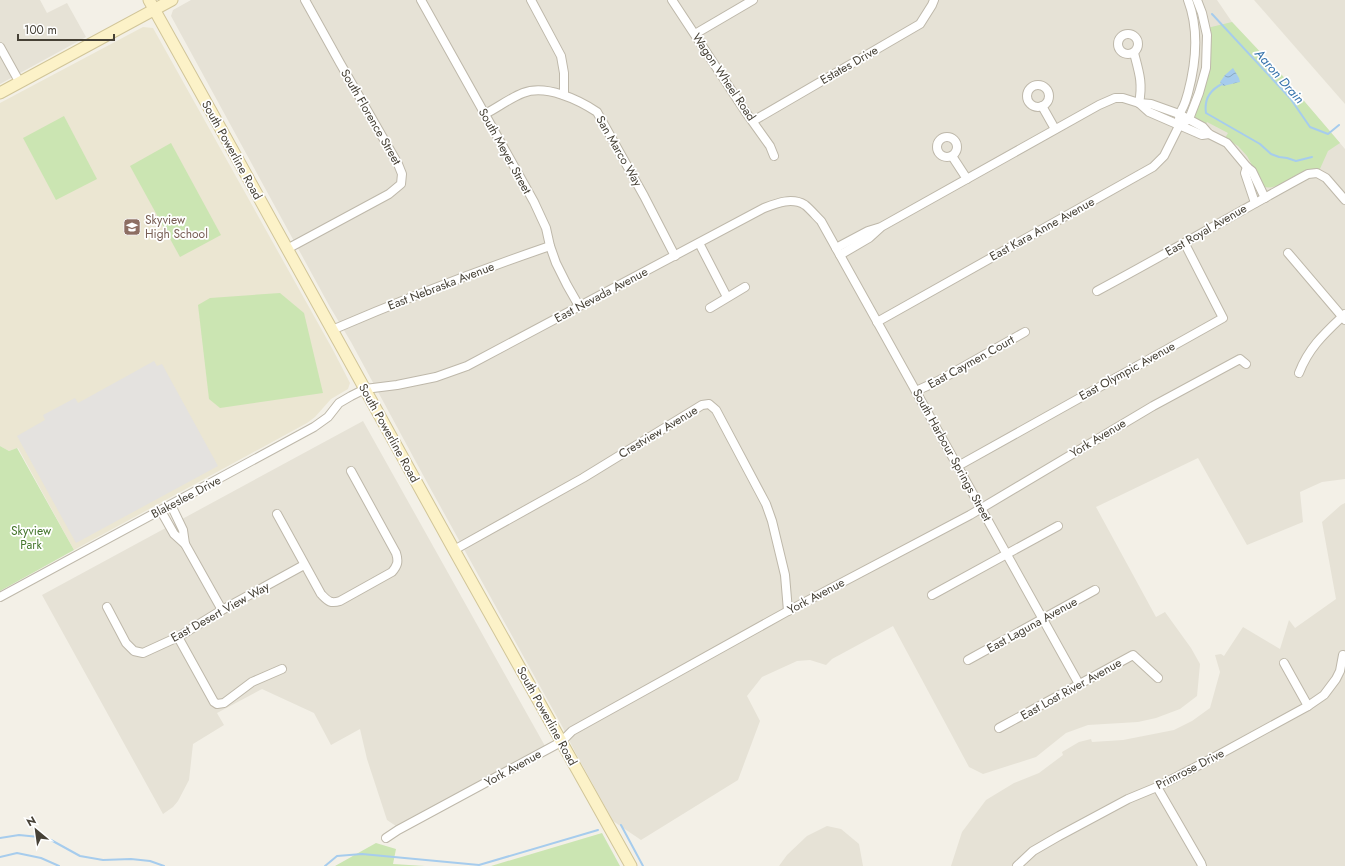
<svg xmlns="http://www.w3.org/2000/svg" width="1345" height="866" font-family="Jost,sans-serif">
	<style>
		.residential { fill: #e6e2d6 }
		.education { fill: #ebe6d2 }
		.green { fill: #cbe5b2 }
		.parking { fill: #e4e2df }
		.water { fill: url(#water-waves) }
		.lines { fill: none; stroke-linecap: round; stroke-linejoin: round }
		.stream { stroke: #a6cced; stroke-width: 2 }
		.street-casing { stroke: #beb8aa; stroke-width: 10 }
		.secondary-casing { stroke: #d1c598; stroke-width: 13 }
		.street { stroke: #fff; stroke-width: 8 }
		.secondary { stroke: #fcf2c8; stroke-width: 11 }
		.labels { text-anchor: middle; stroke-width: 3.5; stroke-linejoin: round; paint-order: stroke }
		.street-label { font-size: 12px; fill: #464136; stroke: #fff }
		.education-label { font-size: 12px; fill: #785e54; stroke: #fff; text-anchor: start }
		.park-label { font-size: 12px; fill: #44752c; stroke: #fff }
		.water-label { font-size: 13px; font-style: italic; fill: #3573ac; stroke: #fff }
	</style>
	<defs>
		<pattern id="water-waves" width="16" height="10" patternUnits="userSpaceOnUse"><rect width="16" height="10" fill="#a6cced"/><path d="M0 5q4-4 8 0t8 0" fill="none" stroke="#89a7c1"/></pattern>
	</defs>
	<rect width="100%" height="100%" fill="#f3f0e7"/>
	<g class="residential">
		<path d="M0 0H40L47 13 67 3 86 37 0 84Z"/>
		<path d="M191 0H1217L1232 22 1281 74 1345 149V479L1322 482 1300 492 1303 522 1247 545 1198 458 1096 507 1156 617 1165 612 1191 648 1200 664 1197 696 1180 709 1156 718 1138 722 1088 725 1066 733 1036 757 983 774 969 767 893 626 832 659 826 665 810 660 797 661 762 677 747 696 760 721 738 780 641 840 613 821 575 752 562 726 429 486 351 342 330 307 171 16 173 10Z"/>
		<path d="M1254 0H1345V104Z"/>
		<path d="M363 421 545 746 396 826 387 820 367 759 360 729 331 745 314 713 262 689 217 713 224 725 193 744 189 780 178 801 173 807 163 814 42 595Z"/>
		<path d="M1345 503V866H951L962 832 986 800 1014 783 1039 773 1063 755 1062 752 1079 742 1091 739 1092 742 1123 740 1174 730 1192 721 1210 708 1220 672 1215 655 1221 654 1224 656 1243 627 1280 649 1289 620 1295 628 1336 599 1322 522 1341 505Z"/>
		<path d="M827 826 841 829 859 844 863 866H779L787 855 807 836Z"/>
	</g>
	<path class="education" d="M143 27 153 28 333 350 350 383 348 389 331 399 315 417 307 423 74 550 18 448 9 451 0 446V103Z"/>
	<g class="green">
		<path d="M1232 22 1281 74 1340 143 1328 151 1319 171C1295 166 1285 191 1264 187L1247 156 1238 146 1225 138 1228 133 1207 122 1204 127 1194 121 1193 112 1201 94 1207 28Z"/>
		<path d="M64 116 97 179 56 200 23 138Z"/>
		<path d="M171 143 221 235 180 257 130 166Z"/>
		<path d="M280 293 304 313 323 393 220 408 209 399 198 305 210 298Z"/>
		<path d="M0 446 9 451 17 448 74 550 0 591Z"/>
		<path d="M602 833 620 866H491Z"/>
		<path d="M376 843 396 849 393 864 425 866H335Z"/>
	</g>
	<path class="parking" d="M154 361 157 366 162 364 218 466 76 543 17 436 45 420 43 415 75 398 78 403Z"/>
	<path class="water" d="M1233 68 1239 78 1240 82 1223 86 1220 82 1225 75Z"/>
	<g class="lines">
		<g class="stream">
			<path d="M1212 14 1290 98 1310 127 1328 134 1339 125"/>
			<path d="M1222 84C1210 90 1204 100 1206 113L1260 144 1271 154 1279 157 1287 158 1296 161 1312 157"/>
			<path d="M621 825 643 866"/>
			<path d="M0 838 19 835 39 837 51 840 80 856 103 860 131 859 150 861 164 866"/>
			<path d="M0 857 17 853 41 858 59 866"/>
			<path d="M325 866 337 856 362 854 479 865 598 830"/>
		</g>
		<defs>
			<g id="street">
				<path d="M421 0 534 202 546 228 550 246 556 263 567 285 579 306"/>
				<path d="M531 0 561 56 564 73V95"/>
				<path d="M672 0 745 111 770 146 774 156"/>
				<circle cx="1128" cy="44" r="10"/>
				<path d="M695 34 753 0"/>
				<path d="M0 47 20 83"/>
				<path d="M1134 53C1139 72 1143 83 1139 103"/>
				<circle cx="1038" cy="96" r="11"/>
				<path d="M1139 103 1149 112 1202 135 1209 134"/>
				<path d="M1042 106 1055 129"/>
				<path d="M485 114C497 108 510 98 523 93 546 84 579 100 597 112L644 196 675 256"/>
				<path d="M1179 119C1179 113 1182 110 1184 105 1186 101 1187 96 1188 93 1196 63 1199 29 1188 0"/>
				<path d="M753 121 920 24 932 5 934 0"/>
				<circle cx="947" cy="147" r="10"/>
				<path d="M952 156 967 179"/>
				<path d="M1247 167 1245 173 1255 203"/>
				<path d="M699 243 727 297"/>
				<path d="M836 248 868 231 881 227 1099 105 1115 98H1123L1139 103 1151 104 1179 114 1203 127 1209 134 1227 143 1247 167 1252 171 1265 198"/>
				<path d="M287 249 389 194 401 184 402 174 398 164 340 63 305 0"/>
				<path d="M1288 253 1345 320"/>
				<path d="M840 255 869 238 880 228"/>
				<path d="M1097 291C1168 253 1238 212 1308 174L1317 173 1326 178 1345 200"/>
				<path d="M710 308 745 287"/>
				<path d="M877 322 1153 167 1164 156 1179 126 1189 119 1199 93 1206 68 1207 35 1202 13 1197 0"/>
				<path d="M332 330C404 299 477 271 550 246"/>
				<path d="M1299 373C1309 347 1325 333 1345 314"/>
				<path d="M916 391 938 381 1025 332"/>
				<path d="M958 466 1223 318 1185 244"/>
				<path d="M161 511 174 534 185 544 183 530 171 505"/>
				<path d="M277 514 321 594C328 601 330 604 340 601L392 572C397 566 399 562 396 553L351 471"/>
				<path d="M185 544 222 610"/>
				<path d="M454 550 583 478 702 405 709 404 716 410 766 504 772 521 785 575 788 611"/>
				<path d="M932 595 1058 526"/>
				<path d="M0 597 314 427 328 417 339 403 351 396 365 389 397 385 436 377 467 366 764 208C777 203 792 197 805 205 810 209 816 216 821 221L1079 684"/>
				<path d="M107 607 126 643 134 651 143 653 178 637 222 610 304 565"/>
				<path d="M178 637 214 702 217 704 224 703 252 682 282 669"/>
				<path d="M968 660 1095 590"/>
				<path d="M1284 663 1308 706"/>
				<path d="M999 728 1133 655 1158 678"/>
				<path d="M1157 787 1201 863 1202 866"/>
				<path d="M386 838 398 830 561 742 572 731 788 611 970 515 1153 406 1240 359 1246 364"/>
				<path d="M1017 866 1033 851 1059 836 1128 799 1157 787 1211 759 1308 706 1324 695 1336 679 1340 671 1343 655"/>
			</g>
			<g id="secondary">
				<path d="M149 0 212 113 454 550 631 866"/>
				<path d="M0 93 172 0"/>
			</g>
		</defs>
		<use href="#street" class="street-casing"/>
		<use href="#secondary" class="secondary-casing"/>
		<use href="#street" class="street"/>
		<use href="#secondary" class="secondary"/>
	</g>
	<defs>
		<symbol id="school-square" viewBox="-11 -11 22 22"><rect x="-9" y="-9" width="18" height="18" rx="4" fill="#8d6e63" stroke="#fff"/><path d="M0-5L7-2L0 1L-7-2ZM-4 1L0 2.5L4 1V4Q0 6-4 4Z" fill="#fff"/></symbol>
	</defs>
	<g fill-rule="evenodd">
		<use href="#school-square" x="122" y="217" width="20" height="20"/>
	</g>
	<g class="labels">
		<g class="street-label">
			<text transform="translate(849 65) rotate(-30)" y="4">Estates Drive</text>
			<text transform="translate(724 77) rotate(56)" y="4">Wagon Wheel Road</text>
			<text transform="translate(371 117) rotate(60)" y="4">South Florence Street</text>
			<text transform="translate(232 150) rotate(61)" y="4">South Powerline Road</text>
			<text transform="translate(505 151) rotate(61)" y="4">South Meyer Street</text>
			<text transform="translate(619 151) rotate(60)" y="4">San Marco Way</text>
			<text transform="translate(1042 229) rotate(-29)" y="4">East Kara Anne Avenue</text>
			<text transform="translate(1206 230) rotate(-30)" y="4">East Royal Avenue</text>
			<text transform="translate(441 286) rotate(-21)" y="4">East Nebraska Avenue</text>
			<text transform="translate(601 295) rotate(-28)" y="4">East Nevada Avenue</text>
			<text transform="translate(971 362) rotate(-29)" y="4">East Caymen Court</text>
			<text transform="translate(1127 371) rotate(-29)" y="4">East Olympic Avenue</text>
			<text transform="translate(658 432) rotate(-31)" y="4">Crestview Avenue</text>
			<text transform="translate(389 433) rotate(61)" y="4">South Powerline Road</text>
			<text transform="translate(1098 438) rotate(-31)" y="4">York Avenue</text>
			<text transform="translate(952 455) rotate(61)" y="4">South Harbour Springs Street</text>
			<text transform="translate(186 497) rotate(-28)" y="4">Blakeslee Drive</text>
			<text transform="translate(816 596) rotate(-28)" y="4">York Avenue</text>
			<text transform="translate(220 612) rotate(-29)" y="4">East Desert View Way</text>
			<text transform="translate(1032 625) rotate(-29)" y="4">East Laguna Avenue</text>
			<text transform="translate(1071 689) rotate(-29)" y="4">East Lost River Avenue</text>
			<text transform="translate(547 716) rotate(61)" y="4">South Powerline Road</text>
			<text transform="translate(513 768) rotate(-29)" y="4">York Avenue</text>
			<text transform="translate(1190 769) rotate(-27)" y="4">Primrose Drive</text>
		</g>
		<g class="education-label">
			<text x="145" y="224">Skyview<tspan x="145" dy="14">High School</tspan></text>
		</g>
		<g class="park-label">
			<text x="31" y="535">Skyview<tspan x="31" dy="14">Park</tspan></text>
		</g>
		<g class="water-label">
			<text transform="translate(1280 76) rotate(49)" y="5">Aaron Drain</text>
		</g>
	</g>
	<g transform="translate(36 830) rotate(331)" stroke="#ffffff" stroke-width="3" paint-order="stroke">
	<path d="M0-3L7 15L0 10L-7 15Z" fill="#464136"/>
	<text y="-6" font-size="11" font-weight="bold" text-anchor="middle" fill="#464136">N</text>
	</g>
	<path d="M18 34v6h96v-6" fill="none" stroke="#464136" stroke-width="2"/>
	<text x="24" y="34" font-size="12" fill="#464136" stroke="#ffffff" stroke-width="3" paint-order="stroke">100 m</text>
</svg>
